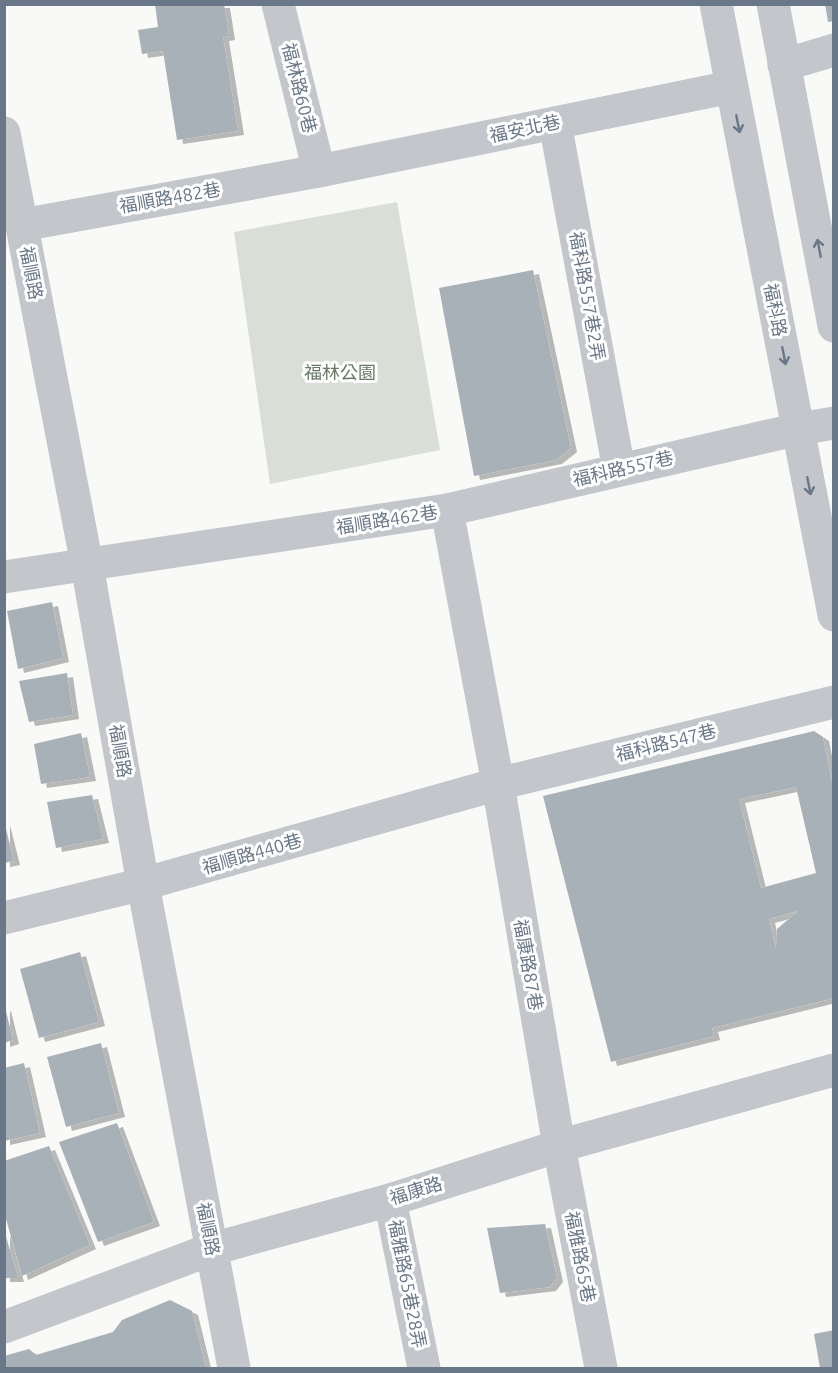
<svg xmlns="http://www.w3.org/2000/svg" width="838" height="1373" font-family="Ubuntu,'Noto Sans TC',sans-serif">
	<style>
		.green { fill: #d9ded6 }
		.building { fill: #a9b1b8; fill-rule: evenodd; filter: url(#shadow) }
		.lines { fill: none; stroke-linecap: round; stroke-linejoin: round }
		.minor { stroke: #c3c6cb; stroke-width: 33 }
		.oneway { stroke: #697788 }
		.labels { text-anchor: middle; stroke-width: 6; stroke-linejoin: round; paint-order: stroke }
		.street-label { font-size: 18px; fill: #697788; stroke: #fff }
		.park-label { font-size: 18px; fill: #667a64; stroke: #fff }
	</style>
	<defs>
		<filter id="shadow"><feDropShadow dx="6" dy="4" stdDeviation="0" flood-color="#0004"/></filter>
	</defs>
	<rect width="100%" height="100%" fill="#f9f9f7"/>
	<path class="green" d="M397 202 440 450 270 484 234 232Z"/>
	<g class="building">
		<path d="M155 4H224L229 36 223 37 238 131 177 140 163 51 142 54 138 30 158 27Z"/>
		<path d="M825 4H834V21L828 22Z"/>
		<path d="M533 270 571 448 556 460 474 476 439 288Z"/>
		<path d="M52 602 63 658 18 669 7 611Z"/>
		<path d="M67 673 73 715 29 722 19 681Z"/>
		<path d="M814 731 823 737 834 792V998L712 1028 714 1036 611 1062 543 796ZM796 787 816 873 761 888 739 799ZM798 911 777 929 776 949 769 919Z"/>
		<path d="M81 733 90 777 41 784 34 744Z"/>
		<path d="M92 795 103 839 56 848 47 802Z"/>
		<path d="M4 821 14 861 4 863Z"/>
		<path d="M80 952 99 1022 39 1038 20 969Z"/>
		<path d="M5 1007 13 1040 4 1043V1008Z"/>
		<path d="M101 1043 119 1113 66 1127 47 1057Z"/>
		<path d="M24 1063 40 1133 4 1141V1068Z"/>
		<path d="M117 1123 154 1222 98 1242 59 1142Z"/>
		<path d="M49 1146 90 1245 22 1276 4 1212V1161Z"/>
		<path d="M545 1224 557 1278 550 1287 500 1293 487 1228Z"/>
		<path d="M4 1233H5L18 1278H4Z"/>
		<path d="M170 1300 192 1311 206 1368H4V1356L29 1349 36 1355 113 1332 122 1320Z"/>
		<path d="M834 1330V1368H820L814 1334Z"/>
	</g>
	<g class="lines">
		<g class="minor">
			<path d="M278 4 319 171"/>
			<path d="M716 4 834 615"/>
			<path d="M773 4 834 326"/>
			<path d="M784 65 834 50"/>
			<path d="M555 123 619 470"/>
			<path d="M4 133 87 565 143 884 234 1368"/>
			<path d="M22 225 319 171 731 87"/>
			<path d="M447 510 498 784 559 1146 601 1368"/>
			<path d="M4 577 447 510 799 429 834 423"/>
			<path d="M4 918 143 884 498 784 834 702"/>
			<path d="M390 1200 424 1368"/>
			<path d="M4 1327 212 1249 390 1200 559 1146 834 1070"/>
		</g>
	</g>
	<defs><path id="oneway-shaft" d="M-6 0H5M1.5-3L5.5 0L1.5 3" fill="none" stroke-width="1.6" stroke-linecap="round" stroke-linejoin="round" transform="scale(1.5)"/></defs>
	<g class="oneway">
		<use href="#oneway-shaft" transform="translate(738 124) rotate(79)"/>
		<use href="#oneway-shaft" transform="translate(819 248) rotate(-101)"/>
		<use href="#oneway-shaft" transform="translate(784 356) rotate(79)"/>
		<use href="#oneway-shaft" transform="translate(809 486) rotate(79)"/>
	</g>
	<g class="labels">
		<g class="street-label">
			<text transform="translate(299 88) rotate(76)" y="6">福林路60巷</text>
			<text transform="translate(525 129) rotate(-12)" y="6">福安北巷</text>
			<text transform="translate(170 198) rotate(-10)" y="6">福順路482巷</text>
			<text transform="translate(31 273) rotate(79)" y="6">福順路</text>
			<text transform="translate(587 296) rotate(80)" y="6">福科路557巷2弄</text>
			<text transform="translate(775 310) rotate(79)" y="6">福科路</text>
			<text transform="translate(623 469) rotate(-13)" y="6">福科路557巷</text>
			<text transform="translate(387 520) rotate(-9)" y="6">福順路462巷</text>
			<text transform="translate(666 743) rotate(-14)" y="6">福科路547巷</text>
			<text transform="translate(120 751) rotate(80)" y="6">福順路</text>
			<text transform="translate(252 854) rotate(-16)" y="6">福順路440巷</text>
			<text transform="translate(528 965) rotate(80)" y="6">福康路87巷</text>
			<text transform="translate(416 1191) rotate(-17)" y="6">福康路</text>
			<text transform="translate(208 1229) rotate(79)" y="6">福順路</text>
			<text transform="translate(580 1257) rotate(79)" y="6">福雅路65巷</text>
			<text transform="translate(407 1284) rotate(79)" y="6">福雅路65巷28弄</text>
		</g>
		<g class="park-label">
			<text x="340" y="379">福林公園</text>
		</g>
	</g>
	<rect width="838" height="1373" fill="none" stroke="#697788" stroke-width="12"/>
</svg>
